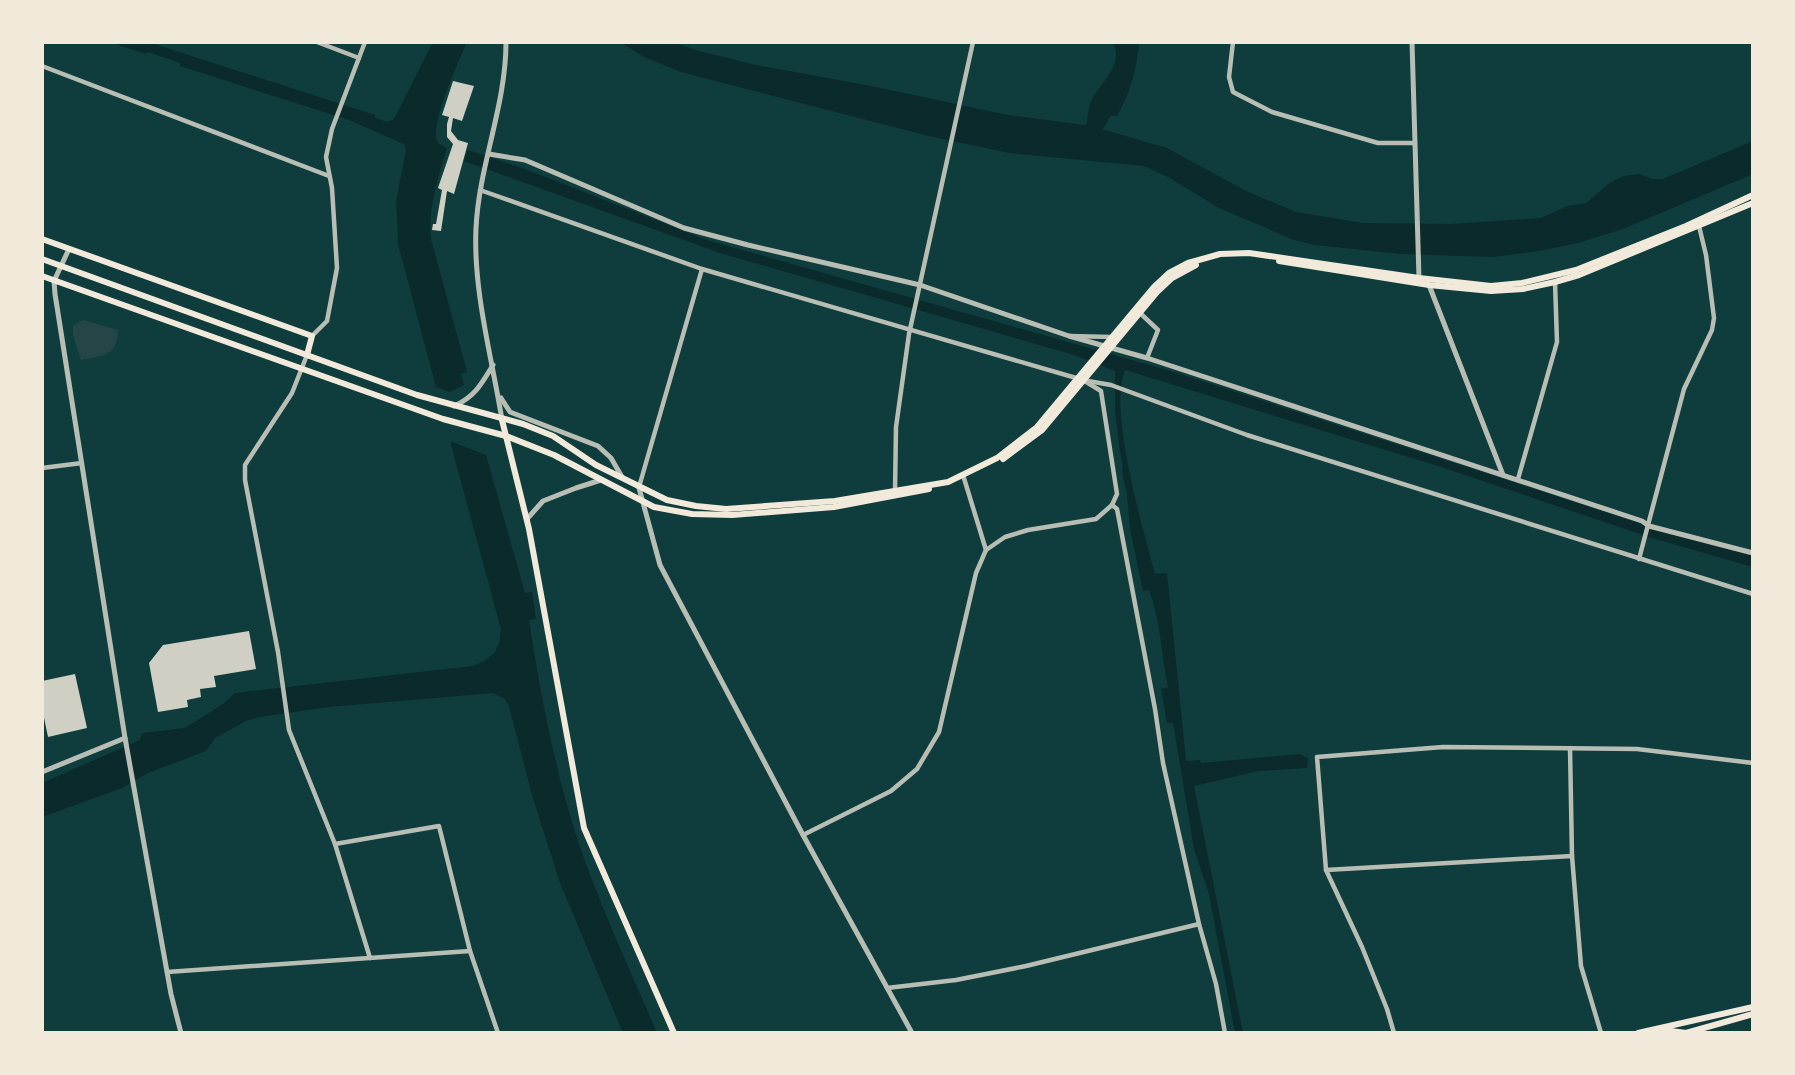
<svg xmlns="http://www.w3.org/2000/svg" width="1795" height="1075" font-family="'PT Sans Narrow',sans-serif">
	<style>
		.green { fill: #244646 }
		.water { fill: #0a2a2b }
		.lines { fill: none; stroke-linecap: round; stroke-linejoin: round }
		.stream { stroke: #0a2a2b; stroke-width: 2 }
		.canal { stroke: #0a2a2b; stroke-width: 8 }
		.building { fill: #cfcfc3 }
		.minor { stroke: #b8beb3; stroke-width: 4.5 }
		.tertiary { stroke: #b8beb3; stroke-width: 5 }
		.secondary { stroke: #f1e9da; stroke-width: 6 }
		.primary { stroke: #f1e9da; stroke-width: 6 }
	</style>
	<rect width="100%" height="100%" fill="#0f3d3e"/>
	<path class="green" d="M83 320 118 330C117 357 104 355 81 360L73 335V326Z"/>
	<g class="water">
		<path d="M109 42H148L375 115V118L388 122 394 119 433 42H467C459 61 428 127 438 143L447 148C438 177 428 208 431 239L467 372 461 374 464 385 450 392 436 387 398 244 396 201 406 150 404 144 349 120 180 66V63L148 52 146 54Z"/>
		<path d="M620 42H675L695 50 756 65 871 86 1008 115 1085 125 1087 123C1088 116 1088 108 1091 101 1100 83 1126 63 1112 42H1139C1137 68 1130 94 1117 116H1104L1098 128 1167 148 1246 191 1296 212 1363 223 1451 224 1541 218 1567 206 1586 203 1611 182 1624 176 1639 174 1653 179H1663L1753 141V174L1623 229 1578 243 1539 251 1493 257 1401 254 1315 245 1294 240 1219 208 1168 177 1144 166 1009 153 929 136 681 72 644 57Z"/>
		<path d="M468 150 525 169 707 240 1174 372 1642 524 1644 527 1753 556V567L1652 538 1438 466 1125 370C1108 411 1143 529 1155 574L1167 573 1186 761 1200 760 1201 763 1300 754 1308 758 1307 768 1258 771 1194 786 1243 1033H1235L1209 894 1194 849 1173 723H1167L1161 689 1168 687C1161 654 1161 622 1149 590L1143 591 1130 529 1126 485 1119 445 1115 411V371L1074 355 720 253 464 161Z"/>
		<path d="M450 441 486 455 525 593 532 592 536 619 529 620C540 692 554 766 576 835 598 902 629 967 657 1033H623L560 883 532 795 509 706 505 699 493 693 329 707 259 717 246 721 215 738 206 751 148 773 122 788 42 817V783L140 740 142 733 185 728 223 704 235 693 473 666 484 661 495 652 499 643 501 629Z"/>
	</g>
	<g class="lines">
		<path class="stream" d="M1123 469 1126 488"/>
		<path class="canal" d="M1095 135 1111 107"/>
	</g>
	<g class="building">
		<path d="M453 81 474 86 462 121 453 118 451 131 458 140 468 143 454 194 447 191 441 231 432 230 433 224H436L442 190 438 188 453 144 447 137V124L449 117 442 115Z"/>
		<path d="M249 631 256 669 214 676 216 687 200 689 201 697 187 700 188 707 158 712 149 663 163 645Z"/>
		<path d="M75 674 87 728 48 737 42 708V681Z"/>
	</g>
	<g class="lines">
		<g class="minor">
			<path d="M317 42 359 58"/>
			<path d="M1233 42 1229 77 1233 92 1272 112 1378 143H1415"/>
			<path d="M42 66 329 176"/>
			<path d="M480 190 702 269 1083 380 1101 391 1117 494 1112 505 1096 519 1028 530 1005 537 986 550 976 573 939 732 917 769 891 791 803 835"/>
			<path d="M1140 313 1158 330 1147 358"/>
			<path d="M312 336 327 321 337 268 332 188 326 157 332 129 365 42"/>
			<path d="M1069 336 1112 337"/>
			<path d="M307 355 292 393 245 465V480L278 652 289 730 335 844 370 958"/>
			<path d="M1088 381 1111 385 1247 435 1753 594"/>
			<path d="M42 468 82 463"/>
			<path d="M963 475 986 550"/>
			<path d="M1518 479 1557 342 1555 282"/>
			<path d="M639 487 702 269"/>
			<path d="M895 491 896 427 909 334 973 42"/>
			<path d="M1112 505 1117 509 1155 709 1163 763 1199 924 1216 984 1225 1033"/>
			<path d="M1639 559 1684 389 1712 330 1714 318 1706 255 1699 226"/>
			<path d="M1570 748 1572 856 1581 966 1601 1033"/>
			<path d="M335 844 439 826 470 951 498 1033"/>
			<path d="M1326 870 1572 856"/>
			<path d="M167 972 470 951"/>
			<path d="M887 988 956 980 1026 966 1199 924"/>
			<path d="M1394 1033 1387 1009 1362 947 1326 870 1317 757 1443 747 1637 749 1753 763"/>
		</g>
		<g class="tertiary">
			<path d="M1412 42 1419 278 1429 285 1503 475"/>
			<path d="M489 154 525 160 684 228 748 245 920 285 1069 336 1147 358 1642 521 1649 526 1753 553"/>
			<path d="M69 249 54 281 55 294 125 738 171 994 181 1033"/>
			<path d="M501 398 510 412 598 446 611 458 622 477"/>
			<path d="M454 406C475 397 482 383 493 365"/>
			<path d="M502 420C492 358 473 291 476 228 479 165 506 106 506 42"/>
			<path d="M639 488 660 565 803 835 912 1033"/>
			<path d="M527 519 543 501 576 488 601 480"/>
			<path d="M42 772 125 738"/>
		</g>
		<g class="secondary">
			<path d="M502 420 529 529 584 828 674 1033"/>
			<path d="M1638 1033 1753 1007"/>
			<path d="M1663 1033 1671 1031 1686 1033 1753 1014"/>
		</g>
		<g class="primary">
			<path d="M42 239 312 336 307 355"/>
			<path d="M42 259 417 395 523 424 553 436 596 465 667 500 696 506 726 509 835 501 948 482 997 458 1037 427 1154 287 1169 273 1188 263 1220 254 1249 253 1419 278 1491 286 1522 283 1576 270 1686 226 1753 195"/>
			<path d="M1279 261 1429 285 1491 291 1523 289 1555 282 1579 275 1753 203"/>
			<path d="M42 276 443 419 506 436 554 455 654 507 692 514 732 515 834 507 929 489"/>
			<path d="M1003 459 1042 430 1157 292 1172 278 1196 265"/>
		</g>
	</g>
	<rect width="1795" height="1075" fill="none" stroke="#f1e9da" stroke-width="88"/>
</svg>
